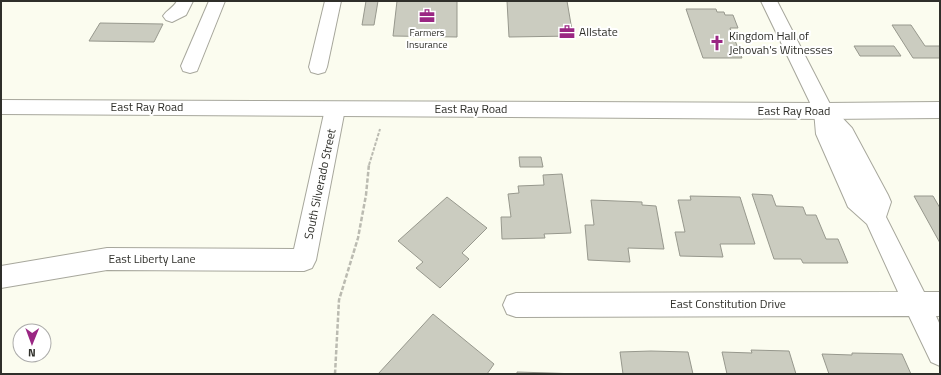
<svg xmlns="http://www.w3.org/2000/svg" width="941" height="375" font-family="'Titillium Web',sans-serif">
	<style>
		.building { fill: #cbccc0; stroke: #97988d }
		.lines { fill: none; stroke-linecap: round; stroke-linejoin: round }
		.minor-casing { stroke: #a7a79c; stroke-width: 2 }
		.major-casing { stroke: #a7a79c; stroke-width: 2 }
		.path-far1 { stroke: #bbbbb1; stroke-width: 2; stroke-dasharray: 3.5 1.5; stroke-linecap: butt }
		.path { stroke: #bbbbb1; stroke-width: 2.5; stroke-dasharray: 4.5 2; stroke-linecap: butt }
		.minor { fill: #fff; fill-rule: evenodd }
		.major { fill: #fff; fill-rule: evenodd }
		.labels { text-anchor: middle; stroke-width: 4; stroke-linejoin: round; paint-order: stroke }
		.far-poi-label { font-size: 10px; fill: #2f2f2a; stroke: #fff }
		.poi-label { font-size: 12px; fill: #2f2f2a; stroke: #fff; text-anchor: start }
		.street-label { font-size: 12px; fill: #2f2f2a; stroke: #fff }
	</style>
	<rect width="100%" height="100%" fill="#fbfcef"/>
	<g class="building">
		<path d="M366 1H378L374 25H362Z"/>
		<path d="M397 1H457V37L393 36Z"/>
		<path d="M507 1H567L573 36 509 37Z"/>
		<path d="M686 9H716L717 12H724L725 15H733L738 28H730L742 58H703Z"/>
		<path d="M100 23 163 24 154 42 89 41Z"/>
		<path d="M892 25H911L925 46H940V58H913Z"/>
		<path d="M854 46H894L901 56H860Z"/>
		<path d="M519 157H541L543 167H520Z"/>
		<path d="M562 174 571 233 544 234 545 238 502 239 501 217H511L508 194 519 193 518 186 544 185 543 175Z"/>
		<path d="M752 194 772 195 776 206 803 207 806 215H816L826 239H838L848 263H803L801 259H774Z"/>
		<path d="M690 196 740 197 755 244H720L723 257 680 256 675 232H685L678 200H691Z"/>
		<path d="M914 196H933L940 208V243Z"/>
		<path d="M447 197 487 228 462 253 469 259 440 288 416 268 423 262 398 241Z"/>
		<path d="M591 200 642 202V205L656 206 664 249 628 248 630 262 588 260 585 225H594Z"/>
		<path d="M433 314 494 364 487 374H378Z"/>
		<path d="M751 350 789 351 796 374H727L722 352 752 353Z"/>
		<path d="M651 351 688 352 693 374H623L620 352Z"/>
		<path d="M852 353 902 354 911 374H829L822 354 852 355Z"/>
		<path d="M517 372 550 373 578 374H517Z"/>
	</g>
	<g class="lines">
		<defs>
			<g id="minor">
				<path d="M177 1H193L186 15 172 22 166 20 163 16C167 10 173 8 177 1Z"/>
				<path d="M209 1H225L197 71 190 73 183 71 181 66Z"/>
				<path d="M325 1H341L327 67 325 72 318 74 311 72 309 67Z"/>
				<path d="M761 1H777L831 106 852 128 888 195 891 202 886 217 924 292H940V316H936L940 325V366L931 362 909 316 516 317 507 314 503 305 507 296 516 293 898 292 867 224 848 207 845 200 816 134 814 111Z"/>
				<path d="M335 102 342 104 345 109 316 260 312 268 304 271 107 270 1 288V266L107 248 294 249 325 109 328 104Z"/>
			</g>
			<path id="major" d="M1 100 824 103 940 102V118L824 119 1 114Z"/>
		</defs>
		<use href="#minor" class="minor-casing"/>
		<use href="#major" class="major-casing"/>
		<path class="path-far1" d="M369 165 380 129"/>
		<path class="path" d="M335 374 339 300 358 238 366 195 369 164"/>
		<use href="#minor" class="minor"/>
		<use href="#major" class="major"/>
	</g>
	<defs>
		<symbol id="office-bare" viewBox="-9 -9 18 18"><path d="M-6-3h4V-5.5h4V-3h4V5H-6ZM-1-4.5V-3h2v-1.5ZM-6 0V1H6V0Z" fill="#9a2683" stroke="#fff" stroke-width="2.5" paint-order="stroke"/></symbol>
		<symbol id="church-bare" viewBox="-9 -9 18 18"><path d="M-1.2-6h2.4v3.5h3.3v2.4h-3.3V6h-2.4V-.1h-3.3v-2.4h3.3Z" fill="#9a2683" stroke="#fff" stroke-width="2.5" paint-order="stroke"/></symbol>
	</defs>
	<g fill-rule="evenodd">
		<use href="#office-bare" x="416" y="5" width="22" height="22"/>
		<use href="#office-bare" x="556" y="21" width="22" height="22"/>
		<use href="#church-bare" x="706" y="32" width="22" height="22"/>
	</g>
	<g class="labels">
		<g class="far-poi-label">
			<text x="427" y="36">Farmers<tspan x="427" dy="12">Insurance</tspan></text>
		</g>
		<g class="poi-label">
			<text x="579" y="36">Allstate</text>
			<text x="729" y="40">Kingdom Hall of<tspan x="729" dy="14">Jehovah's Witnesses</tspan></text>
		</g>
		<g class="street-label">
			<text x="147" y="111">East Ray Road</text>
			<text x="471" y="113">East Ray Road</text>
			<text x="794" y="115">East Ray Road</text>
			<text transform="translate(320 184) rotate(-78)" y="4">South Silverado Street</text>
			<text x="152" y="263">East Liberty Lane</text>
			<text x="728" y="308">East Constitution Drive</text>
		</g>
	</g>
	<rect width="941" height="375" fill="none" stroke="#2f2f2a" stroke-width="4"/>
	<g transform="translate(32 343) rotate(181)"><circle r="19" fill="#ffffff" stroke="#acacaa"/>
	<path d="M0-3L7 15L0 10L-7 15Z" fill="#9a2683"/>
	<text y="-6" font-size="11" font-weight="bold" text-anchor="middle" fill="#2f2f2a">N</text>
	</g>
</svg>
